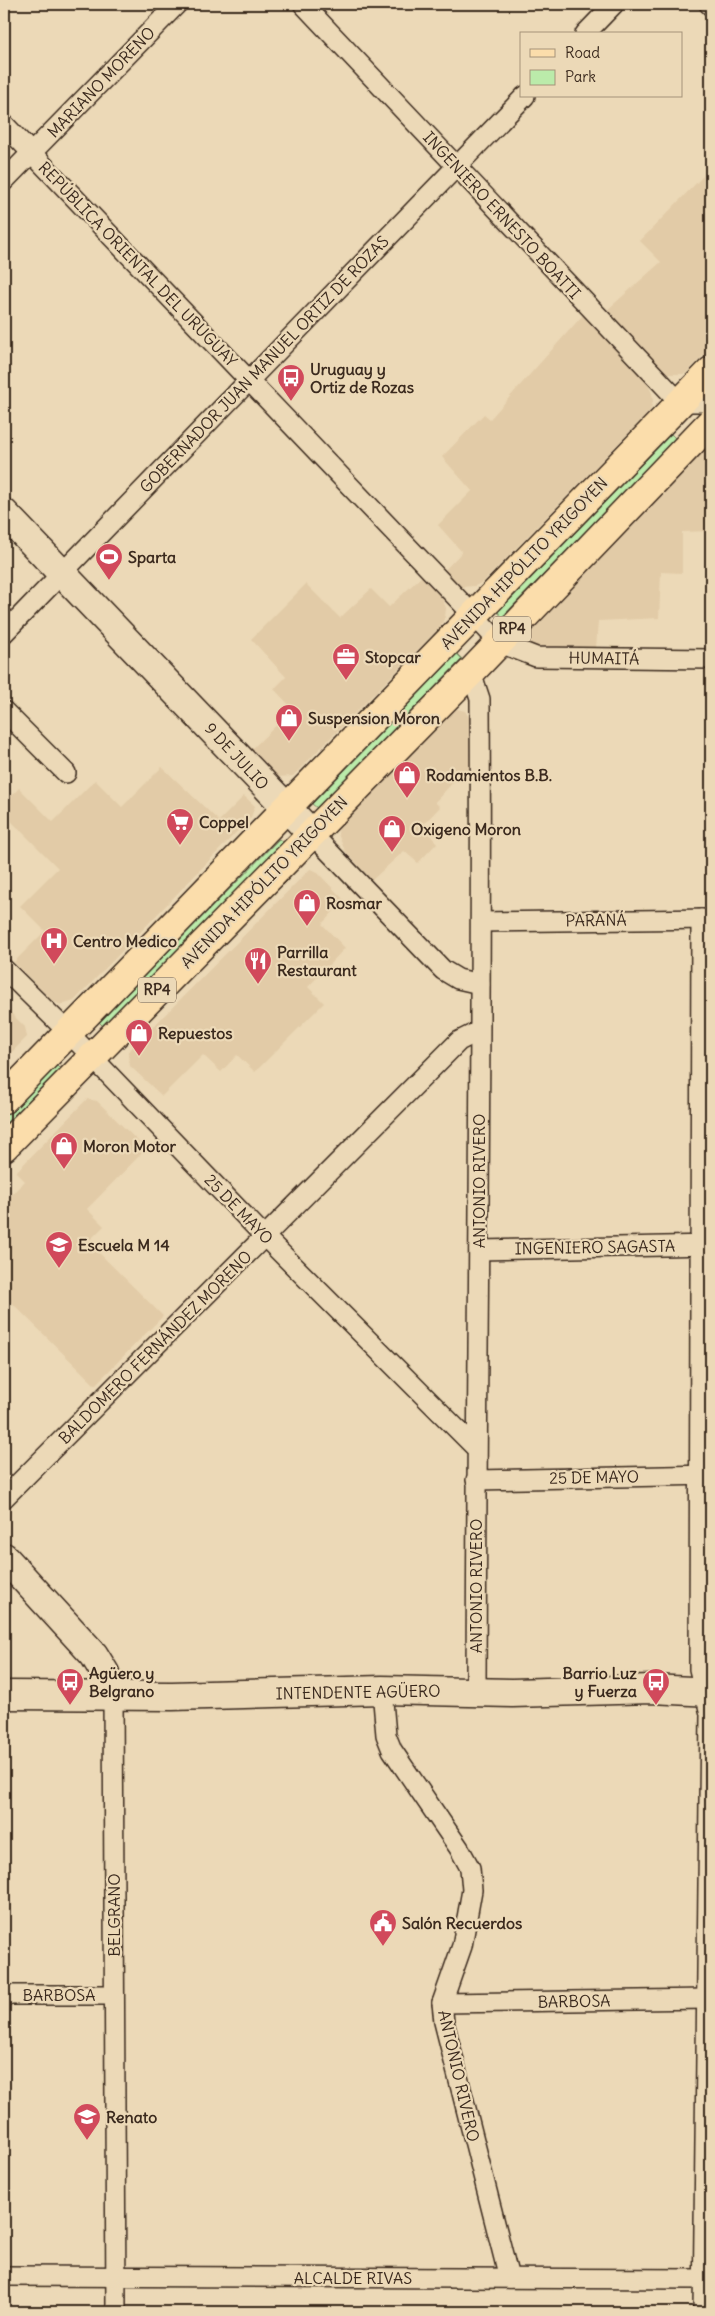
<svg xmlns="http://www.w3.org/2000/svg" width="715" height="2316" font-family="Delius,sans-serif">
	<style>
		.built { fill: #e2cba7 }
		.green { fill: #bbebaa; stroke: #7b8a64 }
		.lines { fill: none; stroke-linecap: round; stroke-linejoin: round }
		.street-casing { stroke: #3b2a1e; stroke-width: 22 }
		.secondary-casing { stroke: #3b2a1e; stroke-width: 31 }
		.primary-casing { stroke: #3b2a1e; stroke-width: 31 }
		.street { stroke: #ecd9b7; stroke-width: 19 }
		.secondary { stroke: #ecd9b7; stroke-width: 28 }
		.primary { stroke: #fbddab; stroke-width: 28 }
		.labels { text-anchor: middle; stroke-width: 4.5; stroke-linejoin: round; paint-order: stroke }
		.shield { fill: #ecd9b7; stroke: #705e4c; stroke-width: 1 }
		.shield-label { font-size: 15px; font-weight: bold; fill: #3b2a1e }
		.street-label { font-size: 16px; fill: #3b2a1e; stroke: #ecd9b7 }
		.poi-label { font-size: 16px; font-weight: bold; fill: #3b2a1e; stroke: #ecd9b7; text-anchor: start }
	</style>
	<rect width="100%" height="100%" fill="#ecd9b7"/>
	<filter id="ink" filterUnits="userSpaceOnUse"><feTurbulence type="fractalNoise" baseFrequency=".02" numOctaves="2"/><feDisplacementMap in="SourceGraphic" scale="10" xChannelSelector="R" yChannelSelector="G"/><feConvolveMatrix kernelMatrix="1 2 1 2 8 2 1 2 1" color-interpolation-filters="sRGB"/></filter>
	<g filter="url(#ink)">
		<g class="built">
			<path d="M707 172 711 176V348L685 374H670L665 373 606 311 661 262 640 241Z"/>
			<path d="M583 315 647 383 652 393 653 402 650 411 483 582 475 586 460 587 454 585 442 573 462 552 438 525 472 491 442 457 484 414 490 419Z"/>
			<path d="M711 440V531L682 532V573L661 572 659 618 598 621 596 649H535L529 644 527 630Z"/>
			<path d="M422 576 443 600 446 608 445 617 440 627 293 776 278 777 271 773 250 751 293 709 274 689 286 677 251 639 306 584 340 618 371 589 389 607Z"/>
			<path d="M457 709 465 711 473 723V778L456 779 435 802 440 807 422 826 437 843 418 863 404 851 372 880 345 851 338 834 339 825 450 712Z"/>
			<path d="M162 767 219 821 244 796 255 806 251 817 74 1001 61 1005 52 1001 14 962 45 931 20 906 58 868 4 814V804L19 788 53 822 95 780 122 807Z"/>
			<path d="M310 869 316 871 344 900 322 924 345 948 308 987 324 1003 255 1072 237 1055 221 1072 203 1055 162 1096 130 1066 128 1052Z"/>
			<path d="M4 1006 25 1027 27 1037 4 1060Z"/>
			<path d="M87 1099 97 1101 146 1149 87 1209 104 1226 88 1242 163 1316 95 1385 4 1295V1202L25 1181 16 1172Z"/>
		</g>
		<g class="green">
			<path d="M671 434 676 439 502 617 498 612Z"/>
			<path d="M457 654 462 659 317 808 312 804Z"/>
			<path d="M279 839 284 843 103 1026 99 1022Z"/>
			<path d="M55 1064 60 1069 4 1127V1117Z"/>
		</g>
		<g class="lines">
			<defs>
				<g id="street">
					<path d="M303 4 671 393 681 402H711"/>
					<path d="M709 4 711 6"/>
					<path d="M585 34 614 4"/>
					<path d="M4 124 500 643 536 657 711 659"/>
					<path d="M4 181 177 4"/>
					<path d="M4 633 525 96"/>
					<path d="M471 672 480 699C482 1030 477 1361 476 1692"/>
					<path d="M4 711 66 773"/>
					<path d="M311 833 443 970 458 979 480 984"/>
					<path d="M701 919 699 1669 710 1714 703 2312"/>
					<path d="M482 922 711 919"/>
					<path d="M4 969 68 1032 265 1237 476 1448"/>
					<path d="M479 1250 710 1245"/>
					<path d="M476 1480 711 1475"/>
					<path d="M4 1498 459 1041 479 1031"/>
					<path d="M382 1690 386 1735 392 1750 459 1848 470 1868 472 1890 462 1946 442 2003 444 2022 509 2278"/>
					<path d="M113 1696 116 2312"/>
					<path d="M4 1995H114"/>
					<path d="M442 2003 707 1999"/>
					<path d="M4 2276 703 2279"/>
				</g>
				<g id="secondary">
					<path d="M4 513 311 833"/>
					<path d="M4 1557 94 1655 105 1673 113 1696"/>
					<path d="M4 1695 172 1696 382 1690 512 1693 652 1689 711 1692"/>
				</g>
				<g id="primary">
					<path d="M4 1099 711 371"/>
					<path d="M4 1147 471 672 711 422"/>
				</g>
			</defs>
			<use href="#street" class="street-casing"/>
			<use href="#secondary" class="secondary-casing"/>
			<use href="#primary" class="primary-casing"/>
			<use href="#street" class="street"/>
			<use href="#secondary" class="secondary"/>
			<use href="#primary" class="primary"/>
		</g>
	</g>
	<defs>
		<symbol id="bus-pin" viewBox="-11 -11 22 30"><path d="M0 17L-7.5 6A9.5 9.5 0 1 1 7.5 6Z" fill="#d1495b" stroke="#ecd9b7"/><path d="M-5-6H5V4H4V6H2V4H-2V6H-4V4H-5ZM-3.5-4V0h7V-4ZM-3.5 1.2v1.5H-2V1.2ZM2 1.2v1.5H3.5V1.2Z" fill="#fff"/></symbol>
		<symbol id="stadium-pin" viewBox="-11 -11 22 30"><path d="M0 17L-7.5 6A9.5 9.5 0 1 1 7.5 6Z" fill="#d1495b" stroke="#ecd9b7"/><path d="M0-5a6.5 5 0 1 0 0 10a6.5 5 0 1 0 0-10ZM-3.5-1.8h7v3.6h-7Z" fill="#fff"/></symbol>
		<symbol id="office-pin" viewBox="-11 -11 22 30"><path d="M0 17L-7.5 6A9.5 9.5 0 1 1 7.5 6Z" fill="#d1495b" stroke="#ecd9b7"/><path d="M-6-3h4V-5.5h4V-3h4V5H-6ZM-1-4.5V-3h2v-1.5ZM-6 0V1H6V0Z" fill="#fff"/></symbol>
		<symbol id="shop-pin" viewBox="-11 -11 22 30"><path d="M0 17L-7.5 6A9.5 9.5 0 1 1 7.5 6Z" fill="#d1495b" stroke="#ecd9b7"/><path d="M-5-2.5h2.3a2.7 3.5 0 0 1 5.4 0H5L5.5 6h-11ZM-1.5-2.5h3a1.5 2.3 0 0 0-3 0Z" fill="#fff"/></symbol>
		<symbol id="supermarket-pin" viewBox="-11 -11 22 30"><path d="M0 17L-7.5 6A9.5 9.5 0 1 1 7.5 6Z" fill="#d1495b" stroke="#ecd9b7"/><path d="M-6-5.5h2.5l.6 2H6L4.5 2H-2.5L-4.4-4H-6ZM-1.5 3.2a1.3 1.3 0 1 0 .1 0ZM3 3.2a1.3 1.3 0 1 0 .1 0Z" fill="#fff"/></symbol>
		<symbol id="hospital-pin" viewBox="-11 -11 22 30"><path d="M0 17L-7.5 6A9.5 9.5 0 1 1 7.5 6Z" fill="#d1495b" stroke="#ecd9b7"/><path d="M-5-5h3v3.5h4V-5h3V5h-3V1.5h-4V5h-3Z" fill="#fff"/></symbol>
		<symbol id="restaurant-pin" viewBox="-11 -11 22 30"><path d="M0 17L-7.5 6A9.5 9.5 0 1 1 7.5 6Z" fill="#d1495b" stroke="#ecd9b7"/><path d="M-5-6h1v4h1v-4h1v4h1v-4h1v5L-1.5 .5V6h-2V.5L-5-1ZM5-6V6H3V1.5H1.5Q1.5-4 5-6Z" fill="#fff"/></symbol>
		<symbol id="school-pin" viewBox="-11 -11 22 30"><path d="M0 17L-7.5 6A9.5 9.5 0 1 1 7.5 6Z" fill="#d1495b" stroke="#ecd9b7"/><path d="M0-5L7-2L0 1L-7-2ZM-4 1L0 2.5L4 1V4Q0 6-4 4Z" fill="#fff"/></symbol>
		<symbol id="civic-pin" viewBox="-11 -11 22 30"><path d="M0 17L-7.5 6A9.5 9.5 0 1 1 7.5 6Z" fill="#d1495b" stroke="#ecd9b7"/><path d="M-.6-6.5H3V-4.5H.6V-3L4-1V1h2V6H-6V1h2V-1L-.6-3ZM-1.2 2.5V6h2.4V2.5Z" fill="#fff"/></symbol>
	</defs>
	<g fill-rule="evenodd">
		<use href="#bus-pin" x="275" y="362" width="32" height="43"/>
		<use href="#stadium-pin" x="93" y="541" width="32" height="43"/>
		<use href="#office-pin" x="330" y="641" width="32" height="43"/>
		<use href="#shop-pin" x="273" y="702" width="32" height="43"/>
		<use href="#shop-pin" x="391" y="759" width="32" height="43"/>
		<use href="#supermarket-pin" x="164" y="806" width="32" height="43"/>
		<use href="#shop-pin" x="376" y="813" width="32" height="43"/>
		<use href="#shop-pin" x="291" y="887" width="32" height="43"/>
		<use href="#hospital-pin" x="38" y="925" width="32" height="43"/>
		<use href="#restaurant-pin" x="242" y="945" width="32" height="43"/>
		<use href="#shop-pin" x="123" y="1017" width="32" height="43"/>
		<use href="#shop-pin" x="48" y="1130" width="32" height="43"/>
		<use href="#school-pin" x="43" y="1229" width="32" height="43"/>
		<use href="#bus-pin" x="54" y="1666" width="32" height="43"/>
		<use href="#bus-pin" x="640" y="1666" width="32" height="43"/>
		<use href="#civic-pin" x="367" y="1907" width="32" height="43"/>
		<use href="#school-pin" x="71" y="2101" width="32" height="43"/>
	</g>
	<g class="labels">
		<g class="shield">
			<rect x="493" y="616.5" width="38" height="25" rx="4"/>
			<rect x="138" y="977.5" width="38" height="25" rx="4"/>
		</g>
		<g class="shield-label">
			<text x="512" y="634">RP4</text>
			<text x="157" y="995">RP4</text>
		</g>
		<g class="street-label">
			<text transform="translate(101 82) rotate(-46)" y="6">MARIANO MORENO</text>
			<text transform="translate(502 215) rotate(47)" y="6">INGENIERO ERNESTO BOATTI</text>
			<text transform="translate(138 264) rotate(46)" y="6">REPÚBLICA ORIENTAL DEL URUGUAY</text>
			<text transform="translate(264 364) rotate(-46)" y="6">GOBERNADOR JUAN MANUEL ORTIZ DE ROZAS</text>
			<text transform="translate(524 563) rotate(-46)" y="6">AVENIDA HIPÓLITO YRIGOYEN</text>
			<text transform="translate(604 658) rotate(1)" y="6">HUMAITÁ</text>
			<text transform="translate(237 756) rotate(47)" y="6">9 DE JULIO</text>
			<text transform="translate(264 882) rotate(-46)" y="6">AVENIDA HIPÓLITO YRIGOYEN</text>
			<text transform="translate(596 920) rotate(-1)" y="6">PARANÁ</text>
			<text transform="translate(479 1181) rotate(-90)" y="6">ANTONIO RIVERO</text>
			<text transform="translate(239 1209) rotate(46)" y="6">25 DE MAYO</text>
			<text transform="translate(595 1247) rotate(-1)" y="6">INGENIERO SAGASTA</text>
			<text transform="translate(155 1347) rotate(-45)" y="6">BALDOMERO FERNÁNDEZ MORENO</text>
			<text transform="translate(594 1477) rotate(-1)" y="6">25 DE MAYO</text>
			<text transform="translate(476 1586) rotate(-90)" y="6">ANTONIO RIVERO</text>
			<text transform="translate(358 1692) rotate(-1)" y="6">INTENDENTE AGÜERO</text>
			<text transform="translate(114 1915) rotate(-90)" y="6">BELGRANO</text>
			<text x="59" y="2001">BARBOSA</text>
			<text transform="translate(574 2001) rotate(-1)" y="6">BARBOSA</text>
			<text transform="translate(459 2076) rotate(77)" y="6">ANTONIO RIVERO</text>
			<text x="353" y="2284">ALCALDE RIVAS</text>
		</g>
		<g class="poi-label">
			<text x="310" y="375">Uruguay y<tspan x="310" dy="18">Ortiz de Rozas</tspan></text>
			<text x="128" y="563">Sparta</text>
			<text x="365" y="663">Stopcar</text>
			<text x="308" y="724">Suspension Moron</text>
			<text x="426" y="781">Rodamientos B.B.</text>
			<text x="199" y="828">Coppel</text>
			<text x="411" y="835">Oxigeno Moron</text>
			<text x="326" y="909">Rosmar</text>
			<text x="73" y="947">Centro Medico</text>
			<text x="277" y="958">Parrilla<tspan x="277" dy="18">Restaurant</tspan></text>
			<text x="158" y="1039">Repuestos</text>
			<text x="83" y="1152">Moron Motor</text>
			<text x="78" y="1251">Escuela M 14</text>
			<text x="89" y="1679">Agüero y<tspan x="89" dy="18">Belgrano</tspan></text>
			<text x="637" y="1679" text-anchor="end">Barrio Luz<tspan x="637" dy="18">y Fuerza</tspan></text>
			<text x="402" y="1929">Salón Recuerdos</text>
			<text x="106" y="2123">Renato</text>
		</g>
	</g>
	<rect width="715" height="2316" fill="none" stroke="#ecd9b7" stroke-width="20"/>
	<rect x="10" y="10" width="695" height="2296" fill="none" stroke="#3b2a1e" stroke-width="2" filter="url(#ink)"/>
	<rect x="520" y="32" width="162" height="65" fill="#ecd9b7" stroke="#a5937a"/>
	<rect x="530" y="49" width="25" height="8" fill="#fbddab" stroke="#a5937a"/>
	<text x="565" y="58" font-size="15" fill="#3b2a1e">Road</text>
	<rect x="530" y="70" width="25" height="15" fill="#bbebaa" stroke="#a5937a"/>
	<text x="565" y="82" font-size="15" fill="#3b2a1e">Park</text>
</svg>
